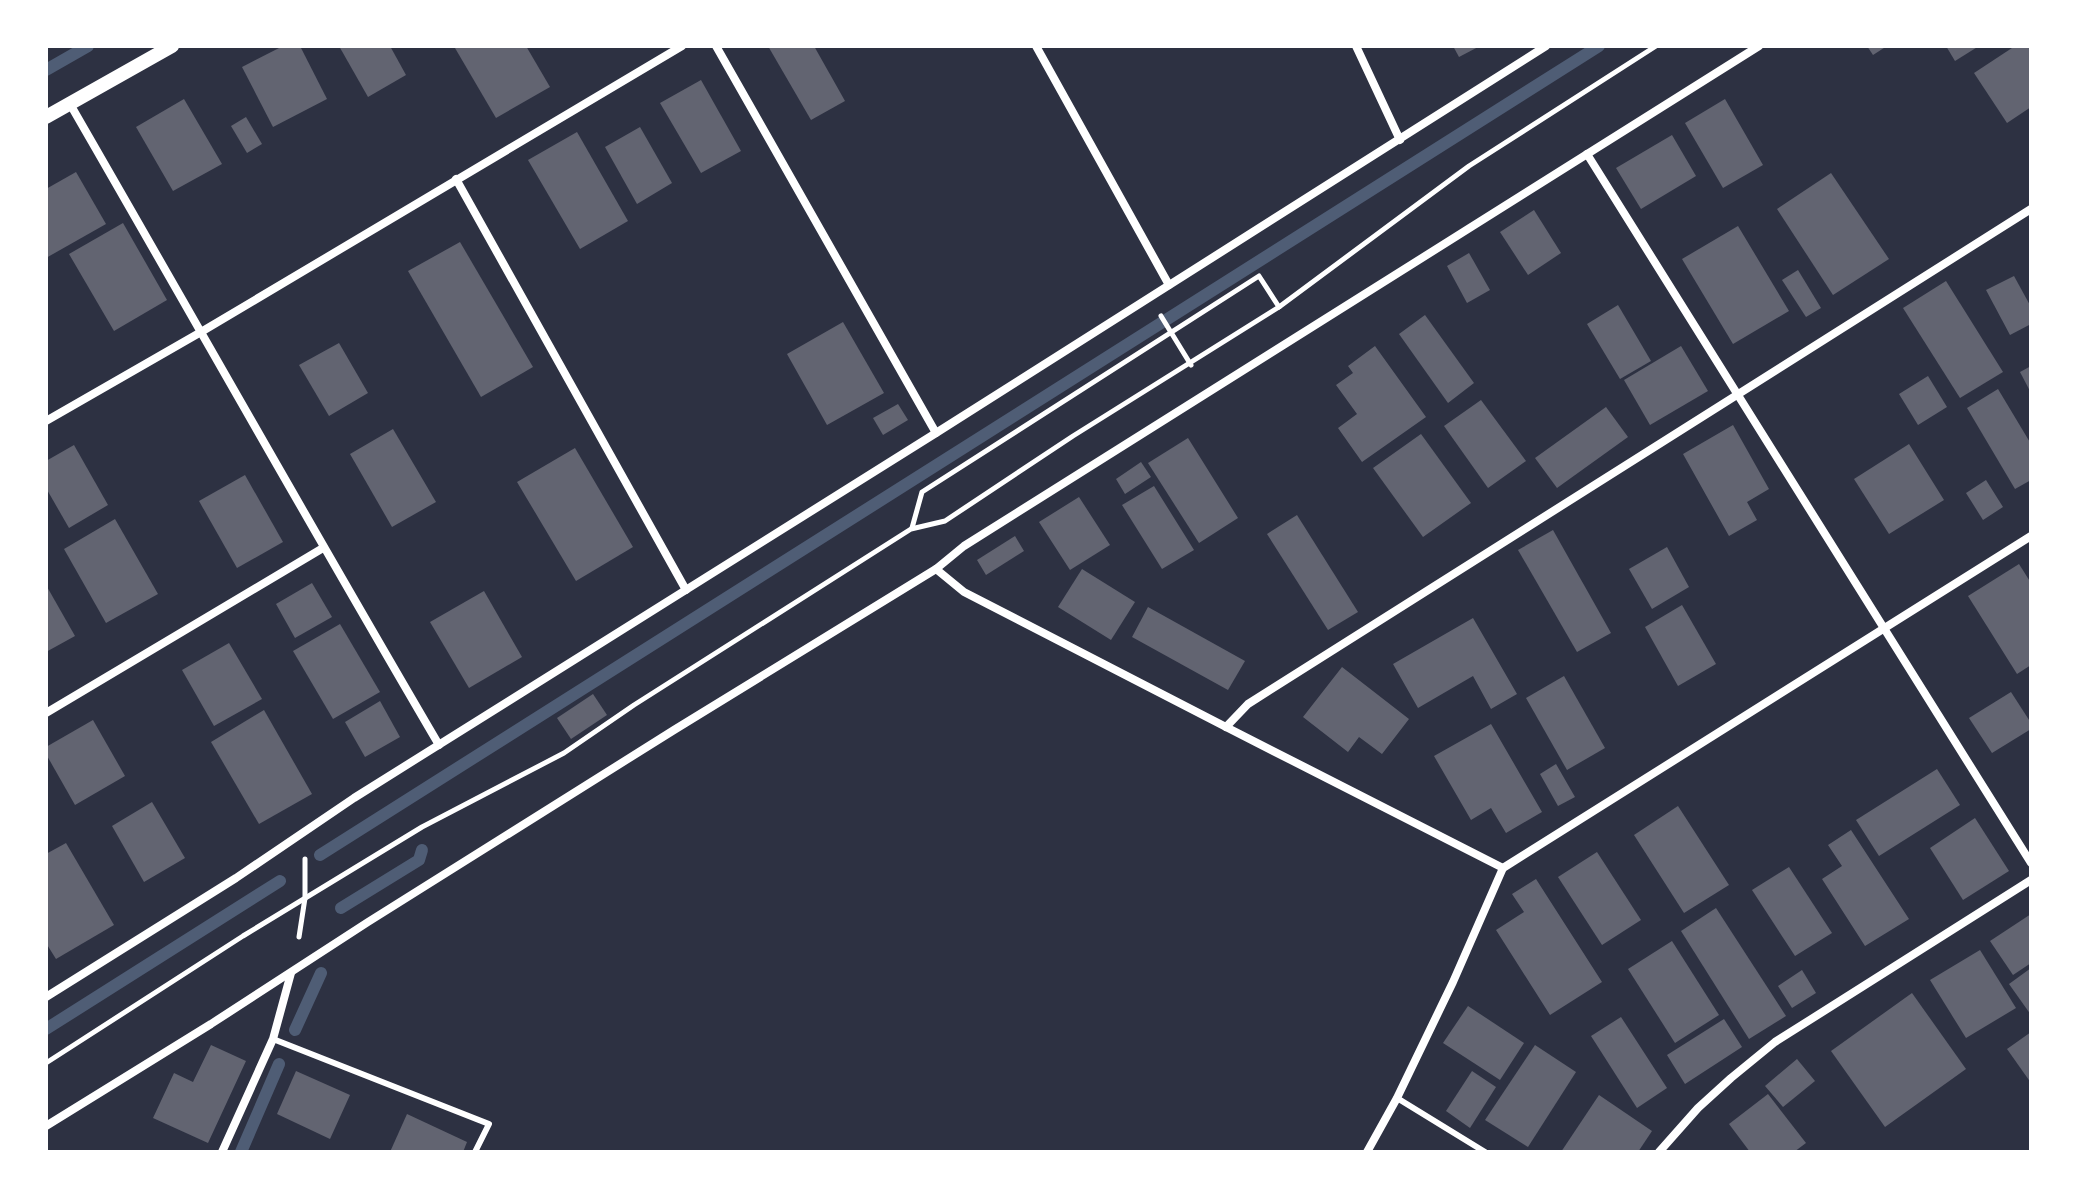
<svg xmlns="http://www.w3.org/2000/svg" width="2077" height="1198" font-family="Rubik,sans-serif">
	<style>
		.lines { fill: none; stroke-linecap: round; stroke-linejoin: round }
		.stream { stroke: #4f5d75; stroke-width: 12 }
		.building { fill: #626471 }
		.path { stroke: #fff; stroke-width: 5 }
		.service { stroke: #fff; stroke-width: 6 }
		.minor { stroke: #fff; stroke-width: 8 }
		.tertiary { stroke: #fff; stroke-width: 14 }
	</style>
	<rect width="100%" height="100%" fill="#2d3142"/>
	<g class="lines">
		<g class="stream">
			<path d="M46 70 88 46"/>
			<path d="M320 855 1599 46"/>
			<path d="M341 908 419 860 422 850"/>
			<path d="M46 1029 280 881"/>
			<path d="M295 1030 321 973"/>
			<path d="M241 1152 279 1064"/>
		</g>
	</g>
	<g class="building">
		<path d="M283 46H300L327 99 273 127 242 67Z"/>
		<path d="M339 46H390L406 75 368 97Z"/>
		<path d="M457 46H526L550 87 496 118 455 48Z"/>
		<path d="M768 46H814L845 101 811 120Z"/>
		<path d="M1453 46H1480L1459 57Z"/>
		<path d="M1867 46H1887L1873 55Z"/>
		<path d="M1946 46H1979L1955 61Z"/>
		<path d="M2015 46H2031V107L2007 123 1974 73Z"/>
		<path d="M701 80 741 151 701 173 660 103Z"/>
		<path d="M184 99 222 164 173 191 136 127Z"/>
		<path d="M1725 99 1763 165 1723 188 1685 123Z"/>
		<path d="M246 117 262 144 247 153 231 126Z"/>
		<path d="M640 127 672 183 637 204 605 147Z"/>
		<path d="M577 132 628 221 580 249 528 160Z"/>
		<path d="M1672 135 1696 176 1641 209 1616 168Z"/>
		<path d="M76 172 106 224 46 258V189Z"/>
		<path d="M1831 173 1889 259 1833 295 1777 209Z"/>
		<path d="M1534 210 1561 253 1528 275 1500 232Z"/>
		<path d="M123 223 167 300 114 331 69 254Z"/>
		<path d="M1738 226 1789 311 1733 344 1682 259Z"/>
		<path d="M460 242 533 367 481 397 408 271Z"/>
		<path d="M1469 253 1490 290 1467 303 1447 266Z"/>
		<path d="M1798 270 1821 308 1806 317 1782 280Z"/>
		<path d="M2014 276 2031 307V324L2010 335 1986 290Z"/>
		<path d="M1946 281 2003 372 1960 398 1903 308Z"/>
		<path d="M1618 305 1651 361 1620 379 1587 324Z"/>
		<path d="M1425 315 1474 383 1448 403 1399 334Z"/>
		<path d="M843 322 884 393 827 425 787 354Z"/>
		<path d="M339 343 368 393 329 416 299 365Z"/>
		<path d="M1375 346 1426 417 1362 462 1338 428 1357 414 1336 385 1353 373 1348 366Z"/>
		<path d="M1681 346 1708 391 1650 425 1624 380Z"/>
		<path d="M2031 366V393L2020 372Z"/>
		<path d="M1928 376 1947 407 1918 425 1899 394Z"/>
		<path d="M1998 389 2031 444V480L2015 489 1967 408Z"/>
		<path d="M1481 400 1526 461 1488 488 1444 426Z"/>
		<path d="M898 404 908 420 883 435 873 418Z"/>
		<path d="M1606 407 1628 437 1557 488 1535 458Z"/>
		<path d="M1733 425 1769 489 1747 502 1757 520 1729 536 1683 454Z"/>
		<path d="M393 429 436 502 392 527 350 454Z"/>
		<path d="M1421 434 1471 503 1423 537 1373 468Z"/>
		<path d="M1188 438 1238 518 1199 543 1148 463Z"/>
		<path d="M1909 444 1944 500 1889 534 1854 479Z"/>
		<path d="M74 445 108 505 69 528 46 488V461Z"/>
		<path d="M575 448 633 547 576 581 517 482Z"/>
		<path d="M1141 462 1151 477 1125 494 1116 479Z"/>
		<path d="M245 475 283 542 237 568 199 501Z"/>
		<path d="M1986 480 2003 507 1983 520 1966 493Z"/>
		<path d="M1154 486 1194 550 1162 569 1122 505Z"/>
		<path d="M1079 497 1110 545 1070 570 1039 522Z"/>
		<path d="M1297 515 1358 612 1328 630 1267 534Z"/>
		<path d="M115 519 158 594 106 623 64 549Z"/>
		<path d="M1553 530 1611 633 1577 652 1518 550Z"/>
		<path d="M1015 536 1024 551 986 575 977 560Z"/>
		<path d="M1667 547 1689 587 1652 609 1629 569Z"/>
		<path d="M2019 564 2031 583V665L2017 674 1968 596Z"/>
		<path d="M1082 569 1135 602 1111 640 1058 607Z"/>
		<path d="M312 583 332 617 295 638 276 604Z"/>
		<path d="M46 585 75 636 46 652Z"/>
		<path d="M484 591 522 657 469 688 430 622Z"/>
		<path d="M1682 605 1716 664 1678 686 1645 627Z"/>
		<path d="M1148 607 1245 661 1228 690 1132 637Z"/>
		<path d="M1473 618 1517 694 1491 709 1473 676 1418 708 1393 664Z"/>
		<path d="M340 624 380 692 333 719 293 651Z"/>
		<path d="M229 643 262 699 214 726 182 670Z"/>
		<path d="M1342 667 1409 719 1382 754 1359 737 1348 752 1303 717Z"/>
		<path d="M1564 676 1605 748 1567 770 1526 698Z"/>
		<path d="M2011 692 2031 723V729L1992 753 1969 718Z"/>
		<path d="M593 694 607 715 571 739 557 718Z"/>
		<path d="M380 701 400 737 365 757 345 722Z"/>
		<path d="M264 710 312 794 259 824 211 742Z"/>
		<path d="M93 720 125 776 75 805 46 754V747Z"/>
		<path d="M1491 724 1542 812 1506 833 1491 808 1471 820 1434 756Z"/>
		<path d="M1556 764 1575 797 1558 806 1540 774Z"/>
		<path d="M1937 769 1960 805 1879 856 1856 820Z"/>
		<path d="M152 802 185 858 144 882 112 826Z"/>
		<path d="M1678 806 1729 885 1684 913 1634 835Z"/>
		<path d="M1975 818 2009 871 1963 900 1930 848Z"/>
		<path d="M1851 830 1909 919 1865 946 1822 879 1842 866 1828 845Z"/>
		<path d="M66 843 114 925 56 959 46 943V854Z"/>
		<path d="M1597 852 1641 920 1602 945 1558 877Z"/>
		<path d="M1789 867 1832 933 1795 956 1752 890Z"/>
		<path d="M1536 879 1602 982 1550 1015 1496 930 1524 912 1512 894Z"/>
		<path d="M1716 908 1786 1016 1749 1039 1681 931Z"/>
		<path d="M2031 914V963L2013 975 1990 941Z"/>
		<path d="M1672 941 1719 1015 1675 1043 1628 969Z"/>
		<path d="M1980 950 2016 1008 1966 1038 1930 980Z"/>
		<path d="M2031 968V1015L2009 984Z"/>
		<path d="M1802 970 1816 993 1792 1008 1778 986Z"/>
		<path d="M1912 993 1966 1069 1885 1127 1831 1051Z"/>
		<path d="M1468 1006 1524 1043 1500 1080 1443 1043Z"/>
		<path d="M1621 1017 1667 1088 1637 1108 1591 1036Z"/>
		<path d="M1724 1019 1742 1047 1685 1084 1667 1055Z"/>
		<path d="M2031 1032V1083L2007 1049Z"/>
		<path d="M211 1045 246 1061 208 1143 153 1118 174 1073 193 1082Z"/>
		<path d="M1535 1045 1576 1072 1528 1147 1485 1120Z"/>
		<path d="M1797 1059 1815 1081 1783 1107 1765 1086Z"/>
		<path d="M296 1071 350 1095 330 1139 277 1114Z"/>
		<path d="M1472 1071 1496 1087 1470 1128 1446 1111Z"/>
		<path d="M1768 1094 1806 1143 1794 1152H1750L1729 1124Z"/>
		<path d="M1599 1095 1652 1131 1638 1152H1561Z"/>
		<path d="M407 1114 467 1142 463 1152H390Z"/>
	</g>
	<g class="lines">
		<g class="path">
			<path d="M1161 316 1191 365"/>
			<path d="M912 528 922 492 1259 276 1279 307"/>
			<path d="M299 937 305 898V859"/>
			<path d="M46 1063 243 936 422 827 564 753 634 705 911 529 945 521 1073 436 1279 307 1469 166 1656 46"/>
		</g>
		<g class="service">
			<path d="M273 1039 489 1124 475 1152"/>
			<path d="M1397 1098 1485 1152"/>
		</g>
		<g class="minor">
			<path d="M716 46 936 433"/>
			<path d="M1036 46 1169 285"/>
			<path d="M1356 46 1400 140"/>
			<path d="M70 104C193 317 314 532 439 745"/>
			<path d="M1587 154 2031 863"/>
			<path d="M456 179 686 590"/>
			<path d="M46 421 201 332 682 46"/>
			<path d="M936 569 964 592 1226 727 1503 868"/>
			<path d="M46 713 323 548"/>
			<path d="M1226 727 1248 704 2031 209"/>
			<path d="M46 997 236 878 354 798 936 433 1546 46"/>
			<path d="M46 1126 211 1024 368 922 674 730 936 569 964 546 1759 46"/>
			<path d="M222 1152 273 1039 291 973"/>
			<path d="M1367 1152 1397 1098 1453 982 1503 868 2031 536"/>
			<path d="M1659 1152 1698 1108 1731 1078 1775 1042 2031 880"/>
		</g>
		<path class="tertiary" d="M46 117 172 46"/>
	</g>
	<rect width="2077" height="1198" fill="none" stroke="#ffffff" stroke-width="96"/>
</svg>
